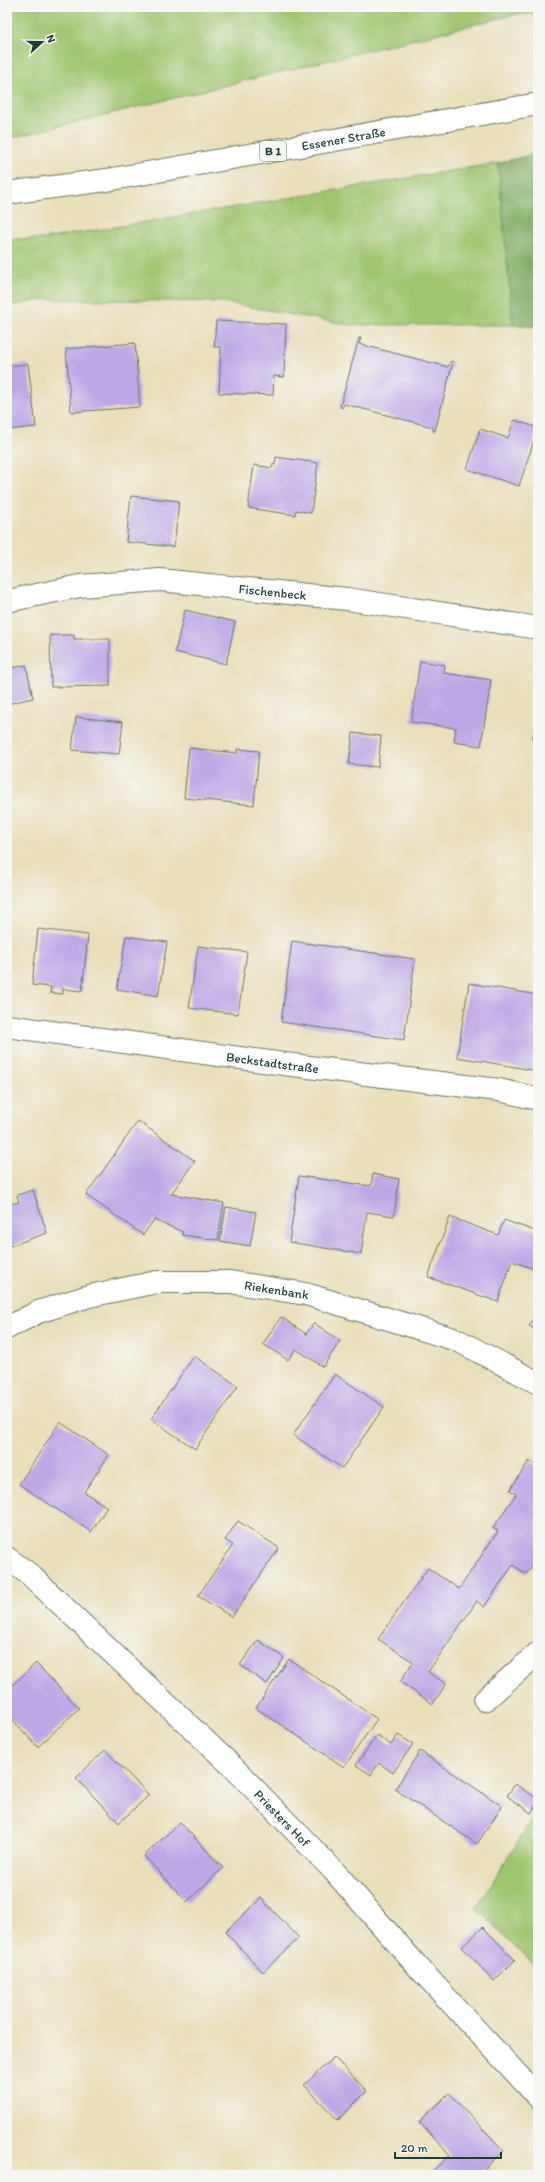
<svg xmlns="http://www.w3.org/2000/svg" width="545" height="2182" font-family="Itim,sans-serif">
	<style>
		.green { fill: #a0c56f; stroke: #608152 }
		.forest { fill: #80aa62; stroke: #50744b }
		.building { fill: #bda8e6 }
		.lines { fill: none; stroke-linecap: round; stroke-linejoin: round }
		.street-casing { stroke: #667663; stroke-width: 24 }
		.secondary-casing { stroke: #667663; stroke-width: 24 }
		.primary-casing { stroke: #667663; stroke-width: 24 }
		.street { stroke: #fff; stroke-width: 22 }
		.secondary { stroke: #fff; stroke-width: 22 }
		.primary { stroke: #fff; stroke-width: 22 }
		.labels { text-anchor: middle; stroke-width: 4; stroke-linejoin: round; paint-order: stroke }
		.shield { fill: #f6f6f2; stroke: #60746d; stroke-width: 1 }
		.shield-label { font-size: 12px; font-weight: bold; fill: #1f3d34 }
		.street-label { font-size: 13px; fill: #1f3d34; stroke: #f6f6f2 }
	</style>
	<rect width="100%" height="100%" fill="#f6f6f2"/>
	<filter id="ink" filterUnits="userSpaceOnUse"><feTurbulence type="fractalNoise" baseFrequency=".025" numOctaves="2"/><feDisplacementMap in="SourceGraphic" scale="8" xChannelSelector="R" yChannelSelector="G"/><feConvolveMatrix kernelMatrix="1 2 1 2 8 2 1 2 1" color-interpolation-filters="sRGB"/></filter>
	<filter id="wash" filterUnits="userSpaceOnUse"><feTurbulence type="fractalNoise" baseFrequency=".012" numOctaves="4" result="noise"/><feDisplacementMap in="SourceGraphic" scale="16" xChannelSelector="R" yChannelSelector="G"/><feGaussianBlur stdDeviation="0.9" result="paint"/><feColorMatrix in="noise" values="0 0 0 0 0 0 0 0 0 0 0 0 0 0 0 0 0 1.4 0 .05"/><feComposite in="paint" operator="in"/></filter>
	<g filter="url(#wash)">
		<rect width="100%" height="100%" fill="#eadfbb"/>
		<g class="green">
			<path d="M7 7H538V14H517L7 139Z"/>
			<path d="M498 163 513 325H350L222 302 46 299 7 306V239H43Z"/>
			<path d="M538 1810V1969L476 1908Z"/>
		</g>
		<path class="forest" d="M538 153V327L513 325 498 163Z"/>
		<g id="blocks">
			<g class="building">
				<path d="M216 321 286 324 284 377 274 376 273 395 219 393 221 347H214Z"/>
				<path d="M359 338H361L359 344 448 367 451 361 453 362 435 431H433V427L344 404 342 408 340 407Z"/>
				<path d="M135 343 140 407 71 412 66 349Z"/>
				<path d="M28 364 36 427 7 430V366Z"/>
				<path d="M514 420 538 428 519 486 467 469 480 429 508 438Z"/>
				<path d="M276 457 318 463 311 513 296 510 295 515 248 508 254 465 272 468 273 464 275 465Z"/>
				<path d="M131 496 179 501 174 547 126 542Z"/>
				<path d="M185 610 235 622 226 664 175 652Z"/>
				<path d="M50 635H74V639H110V686L51 687Z"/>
				<path d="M420 661 445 665 444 673 491 680 481 746 454 742 456 728 411 722Z"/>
				<path d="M26 665 33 698 7 704V669Z"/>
				<path d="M76 717 123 722 119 754 72 750Z"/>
				<path d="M538 718V740L532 739Z"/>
				<path d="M353 733 381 736 378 767 349 764Z"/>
				<path d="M189 748 237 753V749L259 751 254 805 184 798Z"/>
				<path d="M38 929 88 935 82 991 63 989V994L50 993 51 987 32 985Z"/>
				<path d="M126 936 167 942 158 996 117 989Z"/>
				<path d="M292 941 415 959 404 1040 281 1022Z"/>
				<path d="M198 946 247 952 238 1014 189 1008Z"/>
				<path d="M469 983 538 995V1071L457 1057Z"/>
				<path d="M138 1121 195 1161 171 1194 224 1203 218 1240 182 1235 183 1232 154 1220 143 1235 86 1195Z"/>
				<path d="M373 1174 399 1179 394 1216 367 1212 361 1254 289 1242 299 1176 371 1186Z"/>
				<path d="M33 1190 47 1233 7 1247V1205L19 1202 17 1195Z"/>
				<path d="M226 1207 256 1212 250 1246 220 1241Z"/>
				<path d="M450 1217 498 1235 504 1220 538 1232 537 1270 512 1261 498 1302 428 1277Z"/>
				<path d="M538 1311V1331L529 1326Z"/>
				<path d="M281 1317 306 1334 314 1323 340 1341 323 1367 296 1349 288 1360 263 1344Z"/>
				<path d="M194 1356 238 1386 195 1449 151 1419Z"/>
				<path d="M335 1374 384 1407 342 1468 293 1435Z"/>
				<path d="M60 1422 109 1455 84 1492 107 1507 91 1532 19 1484Z"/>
				<path d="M529 1461 538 1467V1557L526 1574 513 1565 484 1607 477 1601 428 1672 446 1684 433 1704 400 1682 413 1662 378 1639 428 1568 459 1589 498 1531 493 1528 516 1494 510 1490Z"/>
				<path d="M238 1521 279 1548 232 1617 198 1596 233 1545 225 1540Z"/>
				<path d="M258 1640 284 1658 267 1684 240 1665Z"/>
				<path d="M289 1659 377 1719 344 1767 256 1708Z"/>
				<path d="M36 1663 79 1708 38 1747 7 1714V1690Z"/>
				<path d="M377 1735 391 1745 398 1735 413 1744 393 1773 379 1763 371 1775 356 1765Z"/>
				<path d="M105 1750 149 1795 119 1823 76 1778Z"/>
				<path d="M420 1751 502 1806 477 1844 395 1789Z"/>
				<path d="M515 1784 538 1799V1802L531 1813 507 1796Z"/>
				<path d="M180 1822 223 1868 187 1902 144 1856Z"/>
				<path d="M261 1898 299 1938 263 1972 225 1932Z"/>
				<path d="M483 1927 515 1960 494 1981 462 1947Z"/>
				<path d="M334 2057 367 2091 338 2120 304 2085Z"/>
				<path d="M449 2093 504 2151 479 2175H428L450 2155 419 2122Z"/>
			</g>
		</g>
	</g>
	<g filter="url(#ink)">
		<use href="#blocks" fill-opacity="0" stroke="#667663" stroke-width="1"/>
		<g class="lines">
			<defs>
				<g id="street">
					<path id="s1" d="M7 1026 284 1064 499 1090 538 1099"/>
					<path id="s2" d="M7 1328 38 1312 89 1296 157 1282H230L306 1294 457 1340 538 1383"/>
					<path id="s3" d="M7 1558 29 1574 233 1767 333 1870 419 1968 538 2097"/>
					<path d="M485 1700 538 1653"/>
				</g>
				<g id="secondary">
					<path id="s4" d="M7 601 80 586 160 580 347 599 538 628"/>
				</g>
				<g id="primary">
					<path id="s5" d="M7 193 107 180 538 104"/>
				</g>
			</defs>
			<use href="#street" class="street-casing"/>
			<use href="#secondary" class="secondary-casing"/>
			<use href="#primary" class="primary-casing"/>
			<use href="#street" class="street"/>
			<use href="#secondary" class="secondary"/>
			<use href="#primary" class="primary"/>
		</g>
	</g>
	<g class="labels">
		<rect class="shield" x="260" y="141" width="26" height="20" rx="3"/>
		<g class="shield-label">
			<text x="273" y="155">B 1</text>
		</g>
		<g class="street-label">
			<text dy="5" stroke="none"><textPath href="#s5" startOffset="341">Essener Straße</textPath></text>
			<text dy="5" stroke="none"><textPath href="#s4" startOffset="268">Fischenbeck</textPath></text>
			<text dy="5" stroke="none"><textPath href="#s1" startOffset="268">Beckstadtstraße</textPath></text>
			<text dy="5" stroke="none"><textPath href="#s2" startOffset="278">Riekenbank</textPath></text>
			<text dy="5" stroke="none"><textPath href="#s3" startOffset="379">Priesters Hof</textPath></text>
		</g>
	</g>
	<rect width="545" height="2182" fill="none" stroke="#f6f6f2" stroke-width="24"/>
	<g transform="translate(42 42) rotate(69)" stroke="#f6f6f2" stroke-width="3" paint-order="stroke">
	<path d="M0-3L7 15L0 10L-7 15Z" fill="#1f3d34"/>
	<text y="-6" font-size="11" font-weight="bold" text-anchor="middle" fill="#1f3d34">N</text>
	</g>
	<path d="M395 2152v6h106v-6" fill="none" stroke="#1f3d34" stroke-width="2"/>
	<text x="401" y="2152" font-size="12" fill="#1f3d34" stroke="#f6f6f2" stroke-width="3" paint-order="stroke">20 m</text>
</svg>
